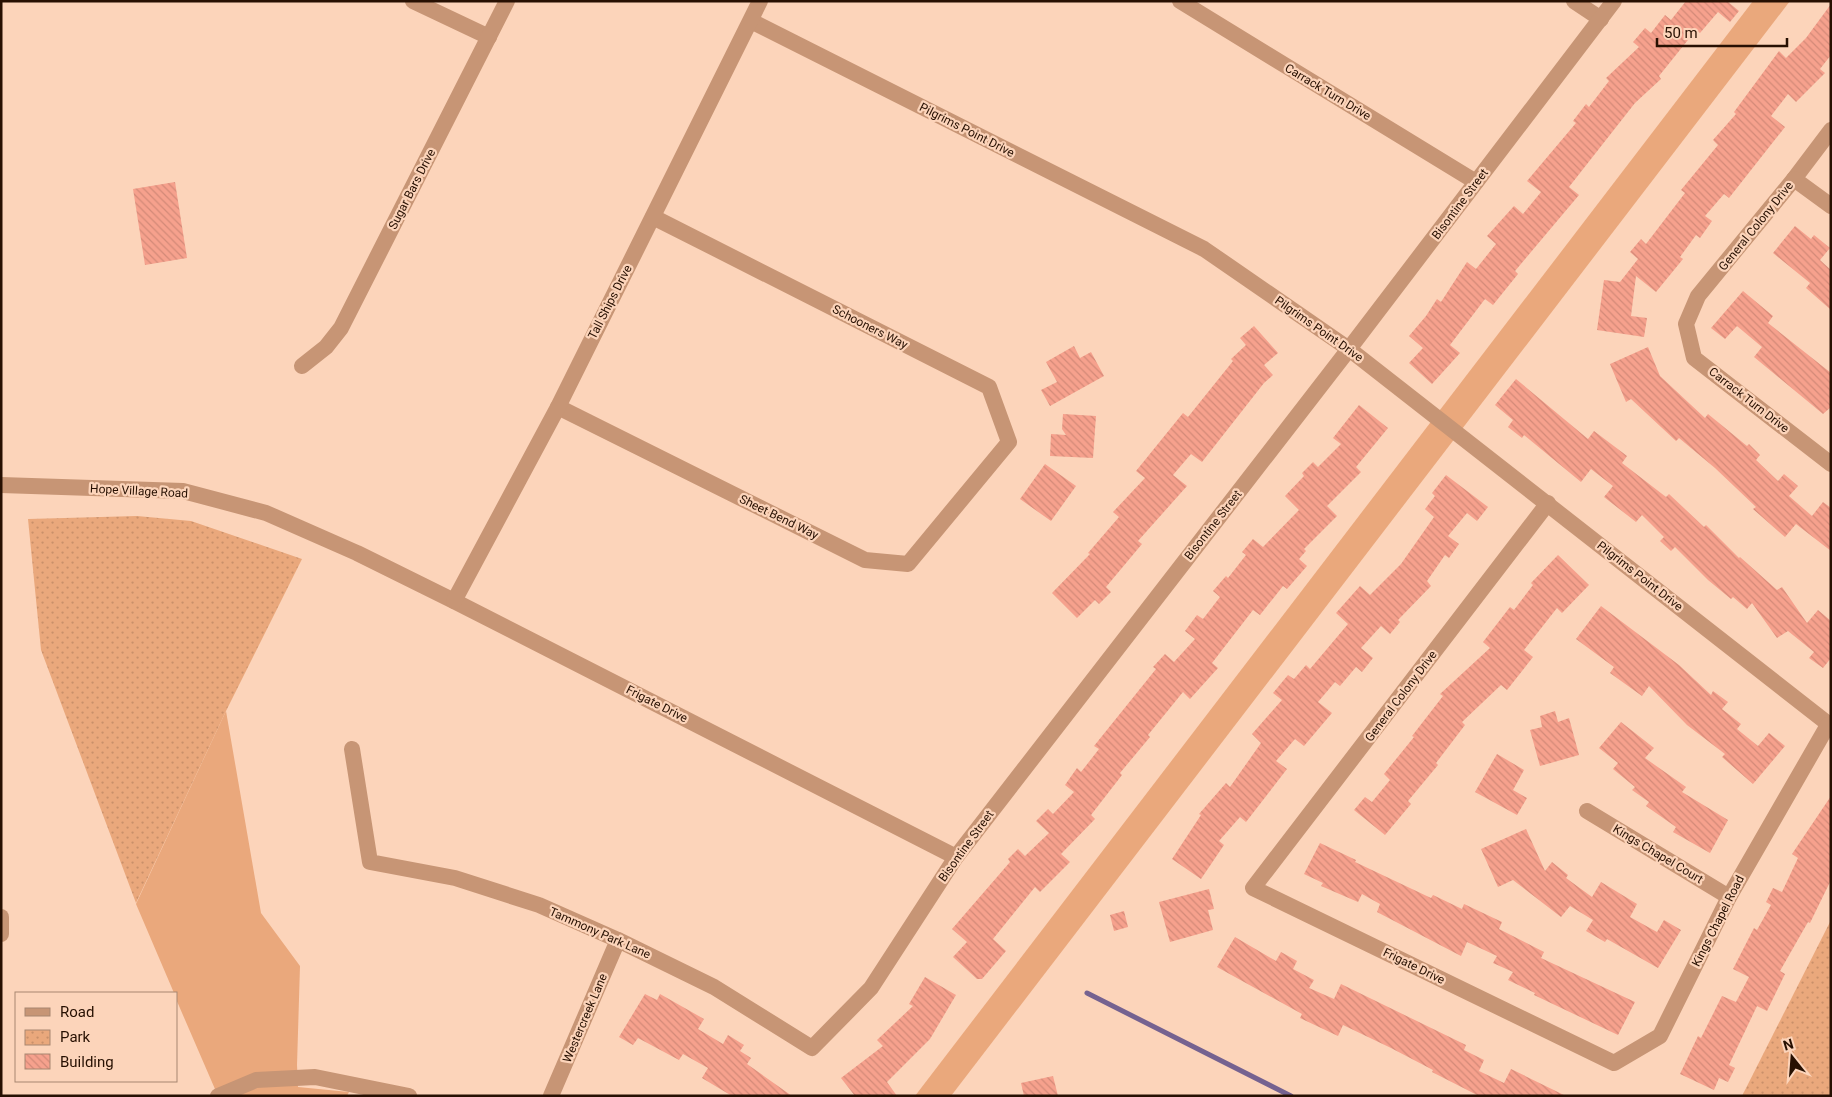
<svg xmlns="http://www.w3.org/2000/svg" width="1832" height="1097" font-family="Roboto,sans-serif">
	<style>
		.grass { fill: #eaa87c }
		.park { fill: url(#park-dots) }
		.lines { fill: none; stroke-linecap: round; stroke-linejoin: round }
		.stream { stroke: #756290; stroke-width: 5 }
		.building { fill: url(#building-back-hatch) }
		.minor { stroke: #c79575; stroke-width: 16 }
		.labels { text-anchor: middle; stroke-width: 4.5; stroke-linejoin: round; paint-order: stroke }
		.street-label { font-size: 12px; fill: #271002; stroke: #fcd4ba }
	</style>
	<defs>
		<pattern id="park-dots" width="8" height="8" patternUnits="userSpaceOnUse" patternTransform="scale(1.25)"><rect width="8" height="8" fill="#eaa87c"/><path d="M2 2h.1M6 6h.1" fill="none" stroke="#c9906a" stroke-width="1.8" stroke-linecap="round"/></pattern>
		<pattern id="building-back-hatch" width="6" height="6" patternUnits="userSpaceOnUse" patternTransform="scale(1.25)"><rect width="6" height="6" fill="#f6a18d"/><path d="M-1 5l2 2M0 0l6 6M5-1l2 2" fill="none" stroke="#d38a78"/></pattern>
	</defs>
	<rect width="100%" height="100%" fill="#fcd4ba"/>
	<g class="grass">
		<path d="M1753 1H1790L951 1096H915Z"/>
		<path d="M226 711 261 913 300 966 297 1065 298 1087 349 1092 347 1096H218L176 999V993H174L136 904Z"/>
	</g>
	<g class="park">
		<path d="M137 516 191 521 302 559 226 711 136 903 41 650 28 519Z"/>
		<path d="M1831 920V1096H1742Z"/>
	</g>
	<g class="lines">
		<path class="stream" d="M1087 993 1291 1096"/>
	</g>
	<g class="building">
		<path d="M1686 1H1727L1739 11 1730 22 1718 12 1700 33 1696 30 1659 76 1661 79 1635 103 1569 187 1579 195 1515 271 1518 274 1493 305 1485 299 1450 345 1460 353 1432 384 1409 363 1423 348 1409 336 1426 316 1437 299 1441 302 1467 262 1476 269 1496 244 1487 236 1514 206 1523 214 1541 192 1527 181 1576 123 1573 121 1586 104 1589 107 1609 81 1606 78 1639 47 1633 42 1645 28 1651 33 1665 15 1671 20Z"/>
		<path d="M1831 4V55L1820 69 1825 73 1796 102 1788 94 1771 116 1785 127 1729 198 1724 194 1705 216 1712 221 1700 238 1696 235 1680 257 1683 259 1656 292 1636 276 1631 316 1647 318 1644 337 1597 330 1604 280 1620 282 1638 259 1630 252 1641 239 1646 244 1685 193 1681 190 1718 145 1713 140 1736 114 1734 112 1779 51 1786 58 1806 38Z"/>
		<path d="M175 182 187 258 145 265 133 189Z"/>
		<path d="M1795 226 1811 239 1814 235 1830 248 1820 260 1831 270V310L1806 288 1810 283 1773 253Z"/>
		<path d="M1743 291 1773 316 1768 323 1831 373V407L1823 414 1754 357 1762 347 1737 326 1725 339 1711 328Z"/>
		<path d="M1254 326 1278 353 1264 365 1273 375 1264 383 1202 462 1191 454 1173 475 1187 486 1138 541 1142 544 1106 587 1111 592 1099 604 1095 600 1077 618 1052 593 1090 554 1088 553 1119 517 1113 512 1145 478 1136 471 1183 413 1188 417 1233 361 1231 359 1246 345 1240 338Z"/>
		<path d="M1074 346 1080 358 1091 352 1104 376 1050 406 1041 390 1057 382 1046 362Z"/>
		<path d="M1648 347 1660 376 1705 418 1708 414 1747 446 1749 444 1760 455 1756 460 1778 481 1784 474 1798 486 1789 496 1812 516 1823 502 1831 508V551L1796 524 1785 537 1753 509 1756 507 1715 468 1679 438 1676 441 1631 399 1626 402 1610 364Z"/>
		<path d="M1516 379 1588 439 1594 431 1627 456 1622 463 1666 497 1669 494 1704 527 1706 525 1739 558 1740 557 1777 590 1782 587 1807 623 1818 610 1831 621V658L1823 668 1809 658 1814 652 1788 631 1777 638 1752 603 1747 609 1733 597 1731 599 1708 580 1675 547 1671 551 1660 541 1664 537 1642 515 1636 522 1604 497 1613 486 1591 469 1581 482 1524 435 1522 438 1508 427 1513 420 1495 405Z"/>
		<path d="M1359 405 1388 428 1356 467 1361 472 1327 506 1337 516 1304 549 1306 551 1299 559 1307 566 1287 589 1283 586 1260 615 1253 610 1212 663 1218 668 1190 699 1183 692 1148 735 1150 737 1120 773 1122 775 1091 815 1095 819 1061 854 1070 862 1040 892 1035 887 993 939 1006 951 982 979H977L953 957 967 942 952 929 1010 862 1008 859 1018 849 1025 856 1049 833 1036 821 1048 809 1053 814 1074 792 1065 785 1077 768 1081 772 1099 749 1094 746 1156 669 1153 667 1165 654 1174 662 1195 639 1185 631 1197 615 1203 619 1220 597 1213 591 1226 576 1228 578 1246 555 1242 552 1253 539 1263 547 1299 510 1285 496 1304 476 1302 473 1313 462 1318 467 1341 444 1333 438Z"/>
		<path d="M1063 414 1096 416 1093 458 1050 456 1051 434 1066 435 1062 429Z"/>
		<path d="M1045 464 1076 486 1051 521 1020 499Z"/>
		<path d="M1446 475 1488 507 1477 521 1467 513 1448 536 1459 544 1449 558 1445 555 1427 581 1431 586 1398 620 1400 622 1390 634 1381 626 1361 648 1373 658 1362 672 1356 667 1340 686 1335 682 1318 702 1332 713 1304 746 1295 739 1276 761 1287 769 1246 822 1240 817 1219 841 1224 845 1201 879 1172 859 1201 815 1199 814 1226 783 1230 787 1261 743 1252 734 1282 700 1273 693 1288 675 1294 679 1306 665 1310 669 1348 624 1336 613 1360 586 1370 595 1401 564 1434 517 1425 509 1435 496 1432 493Z"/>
		<path d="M1558 555 1589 585 1562 613 1557 608 1524 650 1533 657 1507 690 1501 685 1462 722 1465 725 1436 763 1438 765 1408 801 1411 804 1385 835 1354 810 1365 797 1372 802 1390 780 1384 774 1414 737 1412 736 1443 696 1440 694 1490 648 1483 642 1510 607 1514 610 1533 585 1531 583Z"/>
		<path d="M1601 606 1679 665 1711 695 1713 691 1728 702 1722 709 1741 724 1737 729 1758 746 1769 733 1785 746 1753 784 1722 757 1725 754 1687 725 1649 686 1642 696 1610 673 1614 667 1576 639Z"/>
		<path d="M1555 711 1558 722 1569 718 1579 755 1540 766 1530 730 1542 727 1540 716Z"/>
		<path d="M1621 722 1654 748 1645 758 1686 787 1682 792 1728 820 1710 853 1673 832 1676 827 1646 806 1649 802 1632 790 1635 787 1613 769 1618 763 1599 748Z"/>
		<path d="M1497 754 1524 770 1513 790 1527 798 1517 815 1475 792Z"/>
		<path d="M1831 796V880L1810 923 1808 922 1780 971 1785 974 1767 1011 1757 1006 1729 1065 1735 1068 1728 1082 1719 1078 1714 1090 1680 1074 1698 1036 1701 1038 1722 996 1736 1002 1749 977 1733 969 1754 928 1757 930 1771 905 1766 902 1773 888 1782 892 1798 858 1792 854Z"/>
		<path d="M1526 829 1545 871 1552 862 1568 875 1566 878 1592 897 1601 882 1637 904 1630 917 1657 932 1664 920 1681 930 1658 968 1607 939 1605 942 1586 931 1593 920 1570 906 1561 917 1513 880 1498 887 1481 849Z"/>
		<path d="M1320 843 1356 860 1355 862 1431 898 1433 895 1462 909 1464 904 1502 922 1499 929 1544 952 1541 958 1635 1002 1618 1035 1534 995 1535 993 1508 980 1513 972 1493 963 1497 956 1467 942 1461 956 1377 912 1380 904 1362 894 1358 902 1321 886 1323 883 1304 874Z"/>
		<path d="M1209 889 1214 909 1208 910 1213 930 1170 942 1159 902Z"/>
		<path d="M1124 911 1128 927 1114 931 1110 915Z"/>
		<path d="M1235 937 1276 961 1281 952 1297 961 1293 969 1314 980 1309 988 1334 999 1341 984 1466 1045 1464 1050 1484 1060 1479 1071 1504 1083 1511 1069 1566 1096H1479L1432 1072 1433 1070 1391 1048 1343 1025 1338 1036 1300 1018 1302 1014 1217 967Z"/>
		<path d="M925 977 956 995 930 1039 887 1082 897 1096H855L841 1078 883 1046 877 1040 913 1006 909 1004Z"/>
		<path d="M645 994 657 1000 660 994 704 1019 698 1029 723 1044 728 1035 744 1045 740 1051 751 1058 747 1064 792 1096H732L702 1078 708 1068 683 1054 679 1060 638 1038 633 1045 619 1037Z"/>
		<path d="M1053 1076 1058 1096H1024L1021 1083Z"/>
	</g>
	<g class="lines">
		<g class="minor">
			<path d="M413 1 489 37"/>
			<path d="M1180 1 1476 182"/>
			<path d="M1574 1 1601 19"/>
			<path d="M751 21 1204 249 1349 349 1831 726"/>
			<path d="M1831 130 1794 179 1698 296 1686 324 1694 358 1831 464"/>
			<path d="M1794 179 1831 206"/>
			<path d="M302 366 326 347 341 328 507 1"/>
			<path d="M558 407 865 560 908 564 1009 442 989 387 653 217"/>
			<path d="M1 485 183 491 266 513 357 553 454 601 956 857"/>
			<path d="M1548 503 1253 888 1614 1063 1660 1036 1729 897 1828 725"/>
			<path d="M454 601 558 407 760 1"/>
			<path d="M352 749 370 862 455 878 539 905 618 940 714 987 812 1048 871 988 956 857 1349 349 1614 1"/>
			<path d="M1587 811 1729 897"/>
			<path d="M1 917V934"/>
			<path d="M218 1096 256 1080 315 1077 409 1096"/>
			<path d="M551 1096 618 940"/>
		</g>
	</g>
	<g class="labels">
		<g class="street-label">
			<text transform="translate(1328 92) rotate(31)" y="4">Carrack Turn Drive</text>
			<text transform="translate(967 130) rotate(27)" y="4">Pilgrims Point Drive</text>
			<text transform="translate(412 189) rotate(-63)" y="4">Sugar Bars Drive</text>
			<text transform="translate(1460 204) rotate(-53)" y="4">Bisontine Street</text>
			<text transform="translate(1756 226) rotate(-51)" y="4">General Colony Drive</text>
			<text transform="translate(610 302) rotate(-63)" y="4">Tall Ships Drive</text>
			<text transform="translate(870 327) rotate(27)" y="4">Schooners Way</text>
			<text transform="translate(1319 329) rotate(35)" y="4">Pilgrims Point Drive</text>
			<text transform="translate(1749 400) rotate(38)" y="4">Carrack Turn Drive</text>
			<text transform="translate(139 491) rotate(3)" y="4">Hope Village Road</text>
			<text transform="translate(779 517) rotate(26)" y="4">Sheet Bend Way</text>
			<text transform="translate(1213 525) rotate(-52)" y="4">Bisontine Street</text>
			<text transform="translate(1640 576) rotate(38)" y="4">Pilgrims Point Drive</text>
			<text transform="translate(1401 696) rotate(-53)" y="4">General Colony Drive</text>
			<text transform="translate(657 704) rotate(27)" y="4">Frigate Drive</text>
			<text transform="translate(966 846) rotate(-54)" y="4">Bisontine Street</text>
			<text transform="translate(1658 854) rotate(31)" y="4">Kings Chapel Court</text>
			<text transform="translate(1718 921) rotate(-63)" y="4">Kings Chapel Road</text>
			<text transform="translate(600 933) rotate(24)" y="4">Tammony Park Lane</text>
			<text transform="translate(1414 966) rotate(26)" y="4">Frigate Drive</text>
			<text transform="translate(585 1018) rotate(-67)" y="4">Westercreek Lane</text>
		</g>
	</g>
	<rect width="1832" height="1097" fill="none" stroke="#271002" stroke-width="5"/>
	<rect x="15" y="992" width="162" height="90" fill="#fcd4ba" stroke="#a78670"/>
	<rect x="25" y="1008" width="25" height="8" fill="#c79575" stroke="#a78670"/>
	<text x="60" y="1017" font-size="15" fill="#271002">Road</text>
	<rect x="25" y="1030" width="25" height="15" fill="url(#park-dots)" stroke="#a78670"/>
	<text x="60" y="1042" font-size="15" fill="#271002">Park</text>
	<rect x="25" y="1054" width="25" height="15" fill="url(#building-back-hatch)" stroke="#a78670"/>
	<text x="60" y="1067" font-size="15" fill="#271002">Building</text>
	<g transform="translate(1792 1057) rotate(343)" stroke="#fcd4ba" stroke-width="4" paint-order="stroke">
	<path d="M0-4L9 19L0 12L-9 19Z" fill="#271002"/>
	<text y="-8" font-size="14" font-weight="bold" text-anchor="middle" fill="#271002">N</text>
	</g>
	<path d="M1657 38v8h130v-8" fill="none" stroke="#271002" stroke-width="2.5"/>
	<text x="1664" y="38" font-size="15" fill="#271002" stroke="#fcd4ba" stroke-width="4" paint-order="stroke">50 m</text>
</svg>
